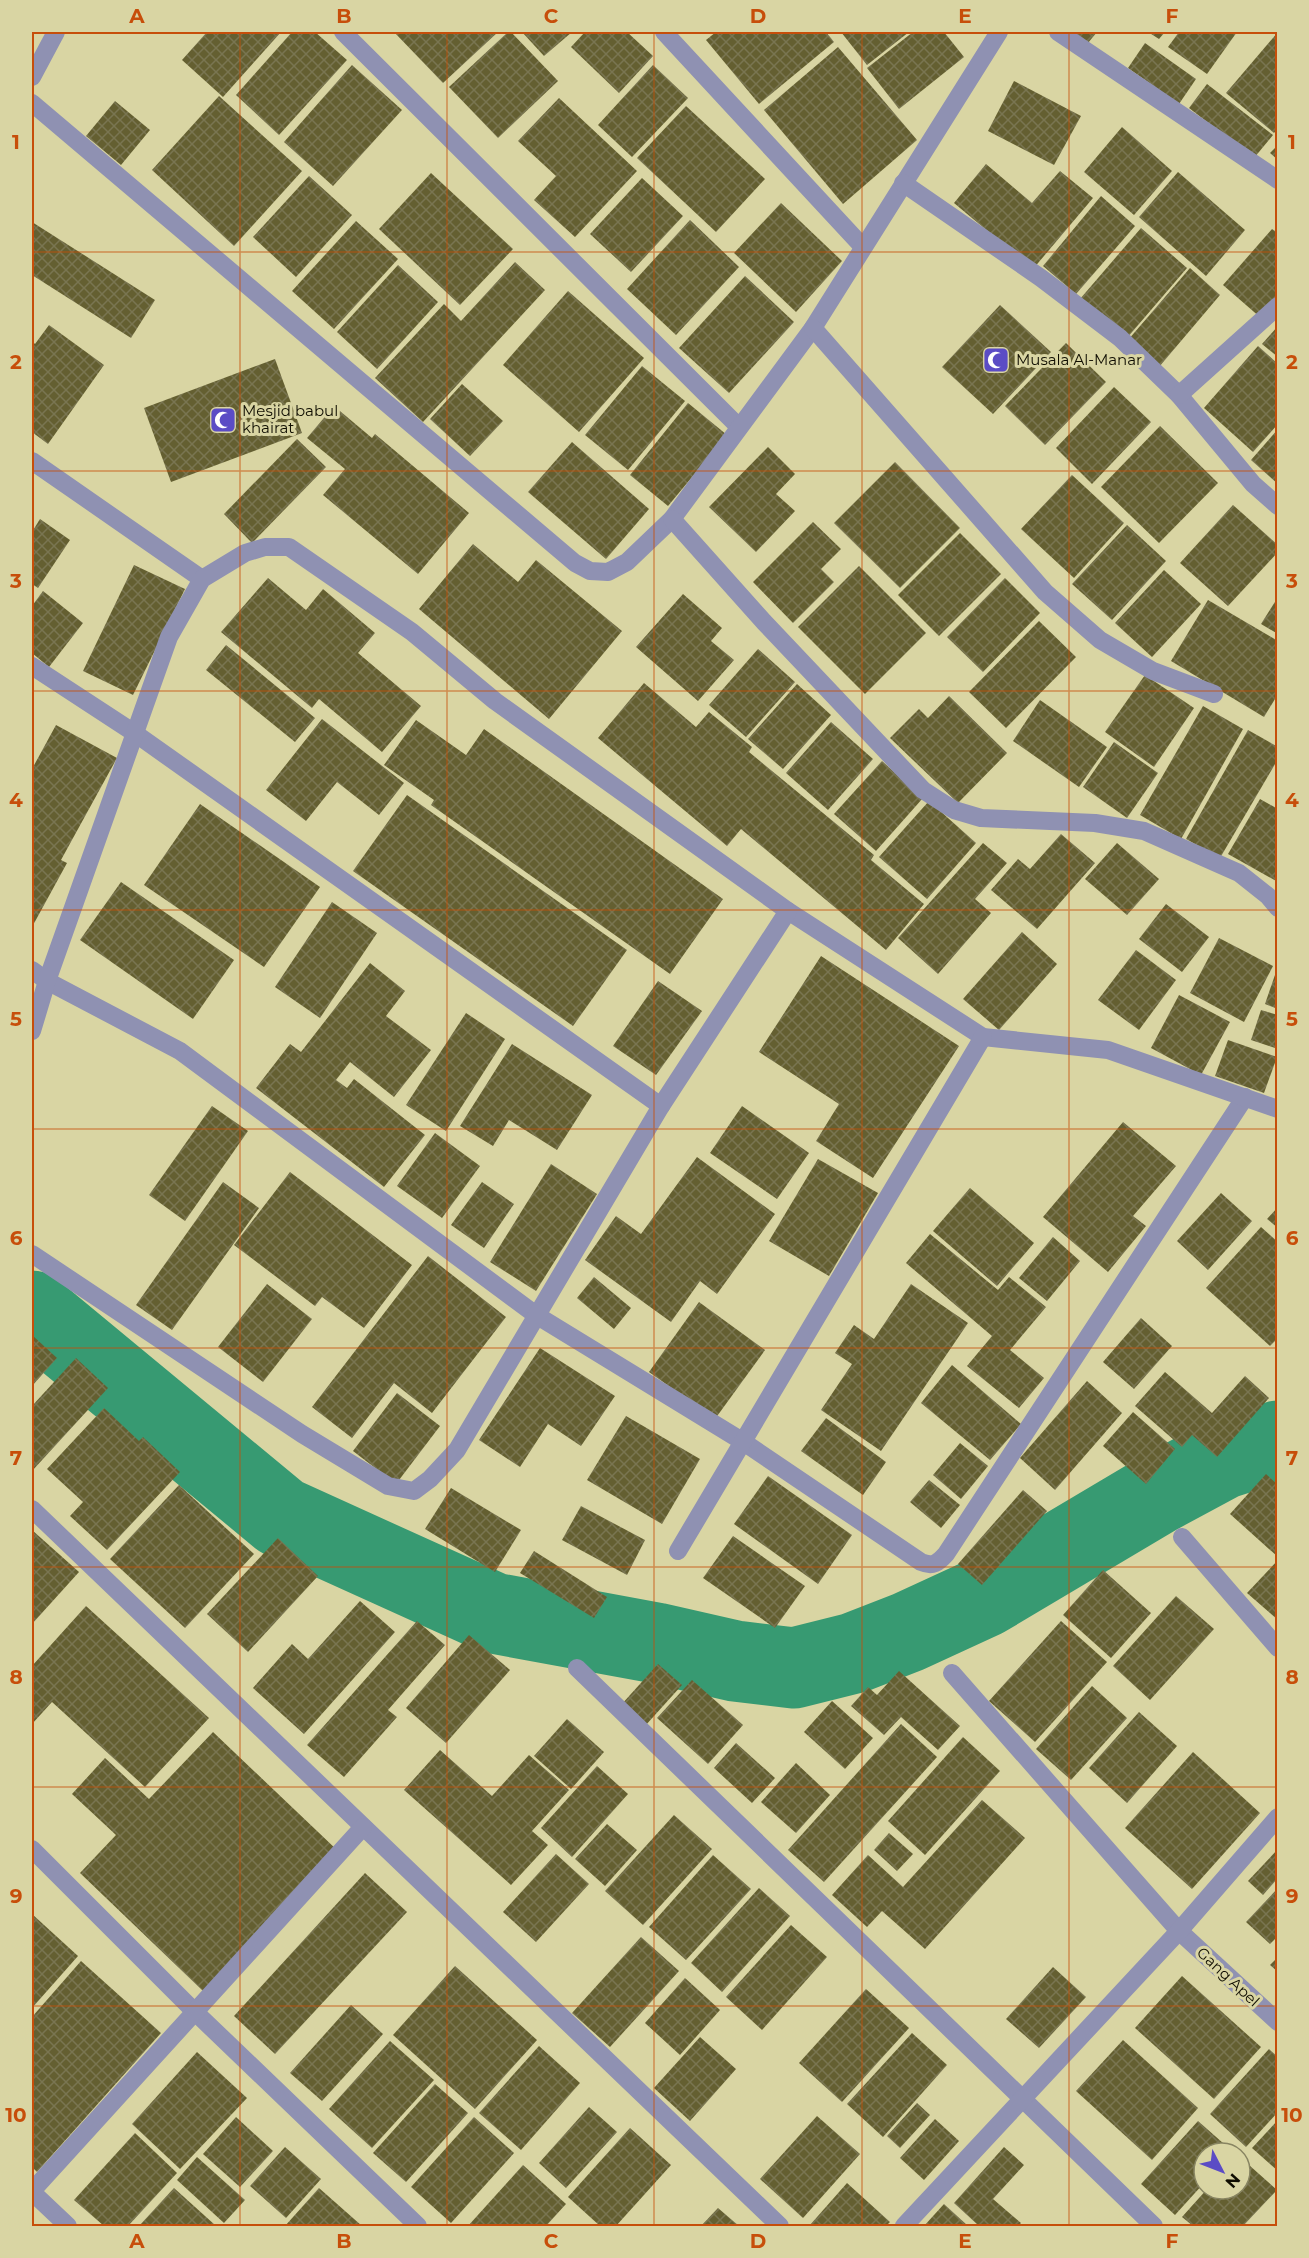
<svg xmlns="http://www.w3.org/2000/svg" width="1309" height="2258" font-family="Montserrat,sans-serif">
	<style>
		.lines { fill: none; stroke-linecap: round; stroke-linejoin: round }
		.river { stroke: #379a72; stroke-width: 81 }
		.building { fill: url(#building-cross-hatch) }
		.street { stroke: #8f91b2; stroke-width: 18 }
		.grid { fill: none; stroke: #c74e0a; stroke-width: 1.5; stroke-opacity: 0.55 }
		.labels { text-anchor: middle; stroke-width: 6; stroke-linejoin: round; paint-order: stroke }
		.poi-label { font-size: 15px; fill: #0f0d00; stroke: #d9d5a3; text-anchor: start }
		.street-label { font-size: 15px; fill: #0f0d00; stroke: #d9d5a3 }
		.neatline { fill: none; stroke: #c74e0a; stroke-width: 2 }
		.grid-label { font-size: 20px; text-anchor: middle; font-weight: bold; fill: #c74e0a }
	</style>
	<defs>
		<pattern id="building-cross-hatch" width="8" height="8" patternUnits="userSpaceOnUse" patternTransform="scale(1.5)"><rect width="8" height="8" fill="#645f31"/><path d="M0 0l8 8M0 8l8-8" fill="none" stroke="#797551"/></pattern>
	</defs>
	<rect width="100%" height="100%" fill="#d9d5a3"/>
	<g class="lines">
		<path class="river" d="M32 1311 281 1517 493 1613 656 1643 735 1661 794 1668 854 1653 908 1632 984 1597 1159 1493 1222 1459 1278 1441"/>
	</g>
	<g class="building">
		<path d="M207 32H281L223 97 182 60Z"/>
		<path d="M292 32H315L347 60 279 135 236 95Z"/>
		<path d="M394 32H498L443 83Z"/>
		<path d="M508 32H511L558 81 498 138 449 87Z"/>
		<path d="M522 32H572L544 56Z"/>
		<path d="M585 32H627L653 56 619 93 571 47Z"/>
		<path d="M716 32H826L834 42 759 104 706 40Z"/>
		<path d="M841 32H909L867 65Z"/>
		<path d="M913 32H944L964 57 899 109 867 68Z"/>
		<path d="M1072 32H1097L1088 43Z"/>
		<path d="M1148 32H1165L1159 39Z"/>
		<path d="M1179 32H1237L1207 74 1168 47Z"/>
		<path d="M1278 32V128L1274 133 1226 93Z"/>
		<path d="M1145 43 1196 79 1179 104 1128 68Z"/>
		<path d="M838 47 917 140 843 204 764 110Z"/>
		<path d="M352 65 402 110 333 186 284 142Z"/>
		<path d="M653 65 688 98 632 157 598 125Z"/>
		<path d="M1014 81 1081 116 1054 165 988 131Z"/>
		<path d="M1207 84 1273 135 1254 158 1189 108Z"/>
		<path d="M219 96 302 171 234 246 152 170Z"/>
		<path d="M559 98 637 171 575 237 534 200 556 176 518 141Z"/>
		<path d="M115 101 150 130 121 165 86 136Z"/>
		<path d="M686 106 765 179 716 232 637 158Z"/>
		<path d="M1122 127 1172 171 1134 215 1084 172Z"/>
		<path d="M1278 145V160L1270 153Z"/>
		<path d="M986 164 1032 203 1060 171 1093 198 1033 269 954 203Z"/>
		<path d="M1178 172 1245 230 1206 276 1139 217Z"/>
		<path d="M431 173 513 249 460 305 379 229Z"/>
		<path d="M309 176 352 215 296 277 253 237Z"/>
		<path d="M642 178 683 216 631 272 590 234Z"/>
		<path d="M1101 196 1135 226 1076 294 1043 266Z"/>
		<path d="M781 203 842 261 796 312 734 253Z"/>
		<path d="M690 220 739 267 676 335 627 289Z"/>
		<path d="M356 221 398 259 334 329 292 291Z"/>
		<path d="M32 222 155 300 131 338 32 275Z"/>
		<path d="M1141 228 1187 268 1127 338 1080 299Z"/>
		<path d="M1272 229 1278 233V299L1261 318 1223 285Z"/>
		<path d="M515 262 545 290 423 422 375 378 444 304 461 321Z"/>
		<path d="M398 265 438 302 377 369 337 332Z"/>
		<path d="M1190 268 1220 295 1159 367 1128 340Z"/>
		<path d="M745 276 794 322 729 393 679 348Z"/>
		<path d="M568 291 644 358 579 432 503 365Z"/>
		<path d="M1000 305 1051 352 993 414 942 367Z"/>
		<path d="M49 325 104 365 48 444 32 432V341L35 344Z"/>
		<path d="M1278 326V357L1262 344Z"/>
		<path d="M1066 343 1106 382 1045 445 1005 406Z"/>
		<path d="M1258 346 1278 364V424L1253 452 1204 408Z"/>
		<path d="M275 359 302 433 171 482 144 408Z"/>
		<path d="M642 366 685 401 628 470 585 435Z"/>
		<path d="M462 384 503 421 470 456 430 419Z"/>
		<path d="M1114 387 1151 422 1092 484 1056 448Z"/>
		<path d="M688 403 727 435 668 506 630 475Z"/>
		<path d="M334 406 372 438 375 434 469 513 418 574 323 495 345 469 307 438Z"/>
		<path d="M1160 426 1218 483 1159 543 1101 487Z"/>
		<path d="M1278 429V484L1251 460Z"/>
		<path d="M297 439 326 467 252 543 224 514Z"/>
		<path d="M572 442 649 509 606 559 528 492Z"/>
		<path d="M768 447 795 474 776 494 795 511 756 552 709 507Z"/>
		<path d="M895 462 960 528 900 588 834 523Z"/>
		<path d="M1072 475 1124 523 1074 578 1021 529Z"/>
		<path d="M1233 505 1278 545V552L1228 606 1180 563Z"/>
		<path d="M40 519 70 540 38 588 32 584V532Z"/>
		<path d="M813 522 841 549 821 569 834 582 793 623 753 582Z"/>
		<path d="M1127 525 1166 561 1112 620 1072 584Z"/>
		<path d="M960 533 1001 574 939 636 898 595Z"/>
		<path d="M473 544 518 582 536 560 622 631 549 719 419 609Z"/>
		<path d="M134 565 185 589 133 695 83 671Z"/>
		<path d="M859 566 926 633 865 694 798 627Z"/>
		<path d="M1164 570 1201 604 1152 657 1115 623Z"/>
		<path d="M268 578 306 610 323 589 375 633 358 653 421 706 382 752 319 699 312 708 221 632Z"/>
		<path d="M1005 578 1040 613 983 672 947 637Z"/>
		<path d="M43 591 83 623 49 667 32 653V606Z"/>
		<path d="M683 594 722 628 711 641 734 660 698 701 636 647Z"/>
		<path d="M1278 597V634L1261 624Z"/>
		<path d="M1208 600 1278 641V694L1264 717 1171 661Z"/>
		<path d="M1039 621 1076 657 1006 728 969 692Z"/>
		<path d="M226 645 315 718 295 742 206 670Z"/>
		<path d="M758 649 795 682 746 737 709 705Z"/>
		<path d="M1145 675 1194 708 1154 767 1105 732Z"/>
		<path d="M644 683 696 727 709 712 752 747 749 752 874 855 871 860 924 904 886 950 741 829 727 846 598 738Z"/>
		<path d="M797 684 831 715 783 769 748 739Z"/>
		<path d="M949 696 1007 753 958 803 890 738 919 709 928 718Z"/>
		<path d="M1040 700 1107 747 1079 787 1013 741Z"/>
		<path d="M1203 706 1243 729 1181 839 1140 815Z"/>
		<path d="M322 719 404 783 379 815 337 782 306 821 266 790Z"/>
		<path d="M416 720 466 755 484 729 723 899 670 974 431 805 434 800 384 765Z"/>
		<path d="M831 722 873 759 828 810 786 773Z"/>
		<path d="M56 725 117 758 61 860 67 863 32 927V769Z"/>
		<path d="M1248 730 1278 747V759L1220 858 1186 839Z"/>
		<path d="M1114 742 1158 773 1127 818 1083 787Z"/>
		<path d="M882 761 923 798 876 851 834 814Z"/>
		<path d="M407 795 627 950 573 1026 353 871Z"/>
		<path d="M1260 799 1278 809V882L1228 854Z"/>
		<path d="M929 801 976 843 927 899 879 857Z"/>
		<path d="M200 804 320 887 264 967 144 885Z"/>
		<path d="M1061 834 1095 863 1037 929 991 890 1018 859 1030 869Z"/>
		<path d="M983 843 1007 863 975 899 991 913 938 974 898 938Z"/>
		<path d="M1117 843 1159 879 1127 915 1085 879Z"/>
		<path d="M121 882 234 960 193 1019 80 940Z"/>
		<path d="M332 902 377 933 320 1018 275 987Z"/>
		<path d="M1166 904 1209 937 1182 972 1139 939Z"/>
		<path d="M1022 932 1057 964 999 1030 963 999Z"/>
		<path d="M1219 938 1273 966 1244 1022 1190 993Z"/>
		<path d="M1136 950 1176 980 1139 1030 1098 1000Z"/>
		<path d="M821 956 959 1046 873 1178 816 1141 839 1104 759 1052Z"/>
		<path d="M370 963 405 991 386 1016 431 1050 394 1097 350 1062 336 1080 347 1088 354 1079 425 1135 384 1187 256 1088 290 1044 301 1052Z"/>
		<path d="M1277 969H1278V1009L1265 1004Z"/>
		<path d="M658 981 702 1011 656 1075 613 1046Z"/>
		<path d="M1179 995 1230 1022 1201 1075 1151 1048Z"/>
		<path d="M1261 1010 1278 1015V1049L1251 1040Z"/>
		<path d="M466 1013 505 1039 446 1131 406 1105Z"/>
		<path d="M1228 1040 1277 1057 1264 1093 1215 1076Z"/>
		<path d="M512 1044 592 1095 557 1150 509 1120 493 1146 460 1126Z"/>
		<path d="M212 1106 248 1131 185 1221 149 1195Z"/>
		<path d="M742 1106 809 1153 777 1199 710 1153Z"/>
		<path d="M1123 1122 1176 1166 1133 1216 1146 1226 1108 1272 1043 1217Z"/>
		<path d="M435 1133 480 1166 442 1218 397 1186Z"/>
		<path d="M697 1157 775 1214 717 1294 700 1281 671 1322 585 1260 616 1216 641 1234Z"/>
		<path d="M818 1159 878 1193 829 1276 769 1241Z"/>
		<path d="M551 1164 597 1194 536 1291 490 1262Z"/>
		<path d="M290 1172 412 1265 364 1328 322 1297 315 1306 234 1245Z"/>
		<path d="M223 1182 259 1208 172 1330 136 1305Z"/>
		<path d="M482 1182 514 1204 484 1248 451 1225Z"/>
		<path d="M970 1188 1034 1243 997 1286 933 1231Z"/>
		<path d="M1221 1193 1252 1221 1208 1270 1177 1241Z"/>
		<path d="M1278 1207V1228L1267 1219Z"/>
		<path d="M1261 1227 1278 1242V1338L1270 1346 1206 1288Z"/>
		<path d="M930 1234 998 1290 1009 1277 1046 1307 1010 1350 1044 1378 1019 1408 967 1366 992 1336 906 1263Z"/>
		<path d="M1053 1237 1080 1261 1047 1301 1019 1278Z"/>
		<path d="M428 1256 506 1317 432 1413 394 1383 352 1438 312 1407Z"/>
		<path d="M594 1277 631 1308 614 1329 577 1298Z"/>
		<path d="M267 1284 312 1319 263 1382 218 1347Z"/>
		<path d="M911 1284 968 1323 881 1451 821 1410 852 1364 835 1353 854 1325 874 1339Z"/>
		<path d="M699 1302 765 1350 715 1419 649 1372Z"/>
		<path d="M1141 1318 1172 1346 1134 1389 1103 1362Z"/>
		<path d="M32 1335 57 1358 32 1386Z"/>
		<path d="M540 1348 615 1396 581 1446 548 1424 520 1467 479 1440Z"/>
		<path d="M76 1358 108 1388 32 1471V1406Z"/>
		<path d="M952 1365 1021 1424 990 1460 921 1403Z"/>
		<path d="M1165 1372 1212 1413 1245 1376 1269 1398 1217 1457 1192 1435 1182 1447 1135 1406Z"/>
		<path d="M1087 1381 1122 1413 1055 1490 1020 1458Z"/>
		<path d="M397 1393 440 1426 396 1484 353 1451Z"/>
		<path d="M104 1408 139 1441 143 1437 180 1472 107 1550 70 1516 83 1502 47 1469Z"/>
		<path d="M1133 1412 1175 1449 1146 1484 1103 1446Z"/>
		<path d="M626 1416 700 1459 662 1524 587 1480Z"/>
		<path d="M826 1418 886 1462 863 1495 801 1451Z"/>
		<path d="M960 1443 988 1466 961 1499 933 1475Z"/>
		<path d="M1266 1474 1278 1485V1557L1230 1514Z"/>
		<path d="M768 1476 852 1535 818 1584 734 1524Z"/>
		<path d="M929 1480 960 1505 941 1528 910 1502Z"/>
		<path d="M179 1485 254 1554 185 1628 110 1559Z"/>
		<path d="M451 1488 521 1530 495 1572 425 1529Z"/>
		<path d="M1023 1490 1047 1511 982 1585 958 1564Z"/>
		<path d="M581 1506 645 1540 627 1575 562 1540Z"/>
		<path d="M32 1530 79 1572 32 1624Z"/>
		<path d="M733 1536 805 1586 775 1628 703 1578Z"/>
		<path d="M278 1538 318 1576 248 1652 207 1614Z"/>
		<path d="M534 1551 607 1597 594 1618 520 1573Z"/>
		<path d="M1278 1560V1620L1247 1593Z"/>
		<path d="M1103 1570 1151 1613 1111 1658 1063 1615Z"/>
		<path d="M1176 1596 1214 1629 1150 1700 1113 1666Z"/>
		<path d="M360 1601 395 1632 304 1734 253 1688 292 1644 308 1659Z"/>
		<path d="M86 1606 209 1718 145 1787 52 1702 32 1724V1666Z"/>
		<path d="M417 1621 445 1645 388 1710 397 1717 344 1777 307 1745Z"/>
		<path d="M1061 1621 1107 1662 1035 1742 989 1701Z"/>
		<path d="M469 1635 510 1670 446 1743 406 1708Z"/>
		<path d="M658 1664 682 1685 645 1726 621 1705Z"/>
		<path d="M899 1671 960 1726 938 1750 901 1717 884 1735 851 1706 868 1687 877 1695Z"/>
		<path d="M692 1680 743 1725 708 1764 657 1718Z"/>
		<path d="M1092 1686 1127 1718 1071 1780 1036 1749Z"/>
		<path d="M832 1701 873 1738 845 1769 804 1732Z"/>
		<path d="M1139 1712 1177 1746 1127 1803 1089 1768Z"/>
		<path d="M567 1719 604 1752 571 1789 534 1756Z"/>
		<path d="M901 1724 937 1757 824 1882 788 1850Z"/>
		<path d="M213 1732 337 1850 203 1991 80 1873 116 1835 72 1794 105 1758 149 1799Z"/>
		<path d="M963 1737 1000 1771 925 1855 888 1821Z"/>
		<path d="M736 1743 775 1778 752 1803 714 1768Z"/>
		<path d="M440 1750 492 1796 529 1755 569 1790 532 1831 548 1845 511 1885 404 1790Z"/>
		<path d="M1193 1752 1260 1813 1192 1889 1125 1828Z"/>
		<path d="M796 1763 830 1795 796 1833 761 1802Z"/>
		<path d="M597 1766 628 1794 572 1857 541 1828Z"/>
		<path d="M982 1800 1025 1838 925 1949 882 1911 867 1927 832 1895 868 1855 903 1887Z"/>
		<path d="M674 1815 712 1849 643 1925 605 1891Z"/>
		<path d="M607 1824 637 1850 605 1886 575 1859Z"/>
		<path d="M889 1833 913 1854 897 1871 874 1850Z"/>
		<path d="M1278 1849V1878L1263 1895 1248 1881Z"/>
		<path d="M556 1854 589 1884 536 1942 503 1912Z"/>
		<path d="M713 1855 751 1889 686 1960 649 1927Z"/>
		<path d="M365 1873 407 1912 275 2054 234 2016Z"/>
		<path d="M759 1888 790 1916 722 1992 691 1963Z"/>
		<path d="M1278 1888V1936L1270 1944 1246 1922Z"/>
		<path d="M32 1914 78 1956 32 2008Z"/>
		<path d="M791 1925 827 1957 762 2030 726 1997Z"/>
		<path d="M641 1937 679 1971 610 2047 572 2013Z"/>
		<path d="M1278 1957V1972L1270 1965Z"/>
		<path d="M81 1961 161 2033 37 2172 32 2167V2017Z"/>
		<path d="M455 1966 537 2040 475 2109 393 2035Z"/>
		<path d="M1053 1967 1086 1997 1039 2048 1006 2019Z"/>
		<path d="M1182 1976 1261 2047 1214 2099 1135 2028Z"/>
		<path d="M685 1978 720 2010 680 2055 645 2023Z"/>
		<path d="M866 1989 909 2028 842 2102 799 2063Z"/>
		<path d="M351 2005 383 2034 322 2101 290 2073Z"/>
		<path d="M912 2033 947 2065 883 2137 847 2104Z"/>
		<path d="M700 2037 736 2069 690 2121 654 2088Z"/>
		<path d="M1123 2040 1198 2108 1152 2160 1076 2091Z"/>
		<path d="M390 2041 434 2080 372 2148 329 2109Z"/>
		<path d="M539 2046 580 2083 521 2150 479 2113Z"/>
		<path d="M1269 2049 1278 2057V2112L1246 2147 1210 2114Z"/>
		<path d="M197 2052 247 2098 180 2169 132 2124Z"/>
		<path d="M435 2084 468 2113 406 2182 373 2153Z"/>
		<path d="M917 2103 930 2115 900 2148 887 2136Z"/>
		<path d="M589 2107 617 2132 566 2188 539 2163Z"/>
		<path d="M817 2116 860 2154 803 2218 760 2179Z"/>
		<path d="M236 2117 273 2151 240 2187 203 2154Z"/>
		<path d="M474 2117 514 2153 451 2223 411 2187Z"/>
		<path d="M935 2119 959 2141 924 2180 900 2158Z"/>
		<path d="M1278 2120V2171L1252 2148Z"/>
		<path d="M1198 2121 1232 2151 1204 2153V2183L1175 2215 1141 2184Z"/>
		<path d="M630 2128 671 2165 616 2226H600L568 2197Z"/>
		<path d="M135 2133 177 2173 128 2226H104L74 2200Z"/>
		<path d="M285 2147 321 2179 286 2218 250 2186Z"/>
		<path d="M1004 2147 1024 2165 993 2199 1021 2223 1018 2226H979L954 2203Z"/>
		<path d="M197 2157 245 2200 224 2223 177 2180Z"/>
		<path d="M1240 2157 1277 2190 1243 2226H1193L1182 2217 1207 2189H1240Z"/>
		<path d="M523 2165 566 2204 546 2226H468Z"/>
		<path d="M847 2183 890 2222 886 2226H812L810 2225Z"/>
		<path d="M174 2188 215 2225 214 2226H139Z"/>
		<path d="M319 2188 362 2226H285Z"/>
		<path d="M944 2204 968 2226H924Z"/>
		<path d="M718 2208 739 2226H701Z"/>
	</g>
	<g class="lines">
		<g class="street">
			<path d="M343 32 739 427"/>
			<path d="M664 32 863 247"/>
			<path d="M1058 32 1278 180"/>
			<path d="M32 77 56 32"/>
			<path d="M32 103 575 563 590 571 608 572 627 562 672 519 813 328 999 32"/>
			<path d="M903 183 1041 278 1120 338 1179 395 1253 484 1278 506"/>
			<path d="M813 328 1045 592 1100 640 1153 671 1214 694"/>
			<path d="M1179 395 1278 306"/>
			<path d="M32 461 202 579"/>
			<path d="M672 519 764 622 923 790 954 810 981 818 1095 823 1144 831 1239 873 1268 896 1278 908"/>
			<path d="M32 666 136 734 661 1106"/>
			<path d="M32 970 47 981 180 1051 536 1315 742 1441 921 1562C933 1567 938 1563 946 1554L1245 1097"/>
			<path d="M32 1031 47 981 169 637 202 579 245 553 265 547H289L412 632 495 701 788 911 983 1037 1108 1050 1278 1109"/>
			<path d="M32 1254 302 1434 388 1486 414 1491 430 1479 457 1450 661 1106 788 911"/>
			<path d="M32 1509 780 2226"/>
			<path d="M1182 1537 1278 1648"/>
			<path d="M678 1551 983 1037"/>
			<path d="M577 1668 1154 2226"/>
			<path d="M952 1673 1179 1931 1278 2022"/>
			<path d="M32 1849 194 2011 418 2226"/>
			<path d="M32 2191 363 1827"/>
			<path d="M32 2192 68 2226"/>
			<path d="M904 2226 1179 1931 1278 1817"/>
		</g>
	</g>
	<path class="grid" d="M240 32V2226M447 32V2226M654 32V2226M862 32V2226M1069 32V2226M32 252H1278M32 471H1278M32 691H1278M32 910H1278M32 1129H1278M32 1348H1278M32 1567H1278M32 1787H1278M32 2006H1278"/>
	<defs>
		<symbol id="mosque-square" viewBox="-11 -11 22 22"><rect x="-9" y="-9" width="18" height="18" rx="4" fill="#5b4cc5" stroke="#d9d5a3"/><path d="M3.5-4.9A6 6 0 1 0 3.5 4.9A5 5 0 1 1 3.5-4.9Z" fill="#fff"/></symbol>
	</defs>
	<g fill-rule="evenodd">
		<use href="#mosque-square" x="981" y="345" width="30" height="30"/>
		<use href="#mosque-square" x="208" y="405" width="30" height="30"/>
	</g>
	<g class="labels">
		<g class="poi-label">
			<text x="1016" y="365">Musala Al-Manar</text>
			<text x="242" y="416">Mesjid babul<tspan x="242" dy="17">khairat</tspan></text>
		</g>
		<g class="street-label">
			<text transform="translate(1228 1977) rotate(43)" y="5">Gang Apel</text>
		</g>
	</g>
	<rect width="1309" height="2258" fill="none" stroke="#d9d5a3" stroke-width="66"/>
	<g transform="translate(1222 2171) rotate(132)"><circle r="28" fill="#d9d5a3" stroke="#888562" stroke-width="1.5"/>
	<path d="M0-4.5L10 22L0 15L-10 22Z" fill="#5b4cc5"/>
	<text y="-9" font-size="16" font-weight="bold" text-anchor="middle" fill="#0f0d00">N</text>
	</g>
	<rect x="33" y="33" width="1243" height="2192" class="neatline"/>
	<g class="grid-label">
		<text x="137" y="23">A</text>
		<text x="344" y="23">B</text>
		<text x="551" y="23">C</text>
		<text x="758" y="23">D</text>
		<text x="965" y="23">E</text>
		<text x="1172" y="23">F</text>
		<text x="16" y="149">1</text>
		<text x="1292" y="149">1</text>
		<text x="16" y="369">2</text>
		<text x="1292" y="369">2</text>
		<text x="16" y="588">3</text>
		<text x="1292" y="588">3</text>
		<text x="16" y="807">4</text>
		<text x="1292" y="807">4</text>
		<text x="16" y="1026">5</text>
		<text x="1292" y="1026">5</text>
		<text x="16" y="1245">6</text>
		<text x="1292" y="1245">6</text>
		<text x="16" y="1465">7</text>
		<text x="1292" y="1465">7</text>
		<text x="16" y="1684">8</text>
		<text x="1292" y="1684">8</text>
		<text x="16" y="1903">9</text>
		<text x="1292" y="1903">9</text>
		<text x="16" y="2122">10</text>
		<text x="1292" y="2122">10</text>
		<text x="137" y="2248">A</text>
		<text x="344" y="2248">B</text>
		<text x="551" y="2248">C</text>
		<text x="758" y="2248">D</text>
		<text x="965" y="2248">E</text>
		<text x="1172" y="2248">F</text>
	</g>
</svg>
